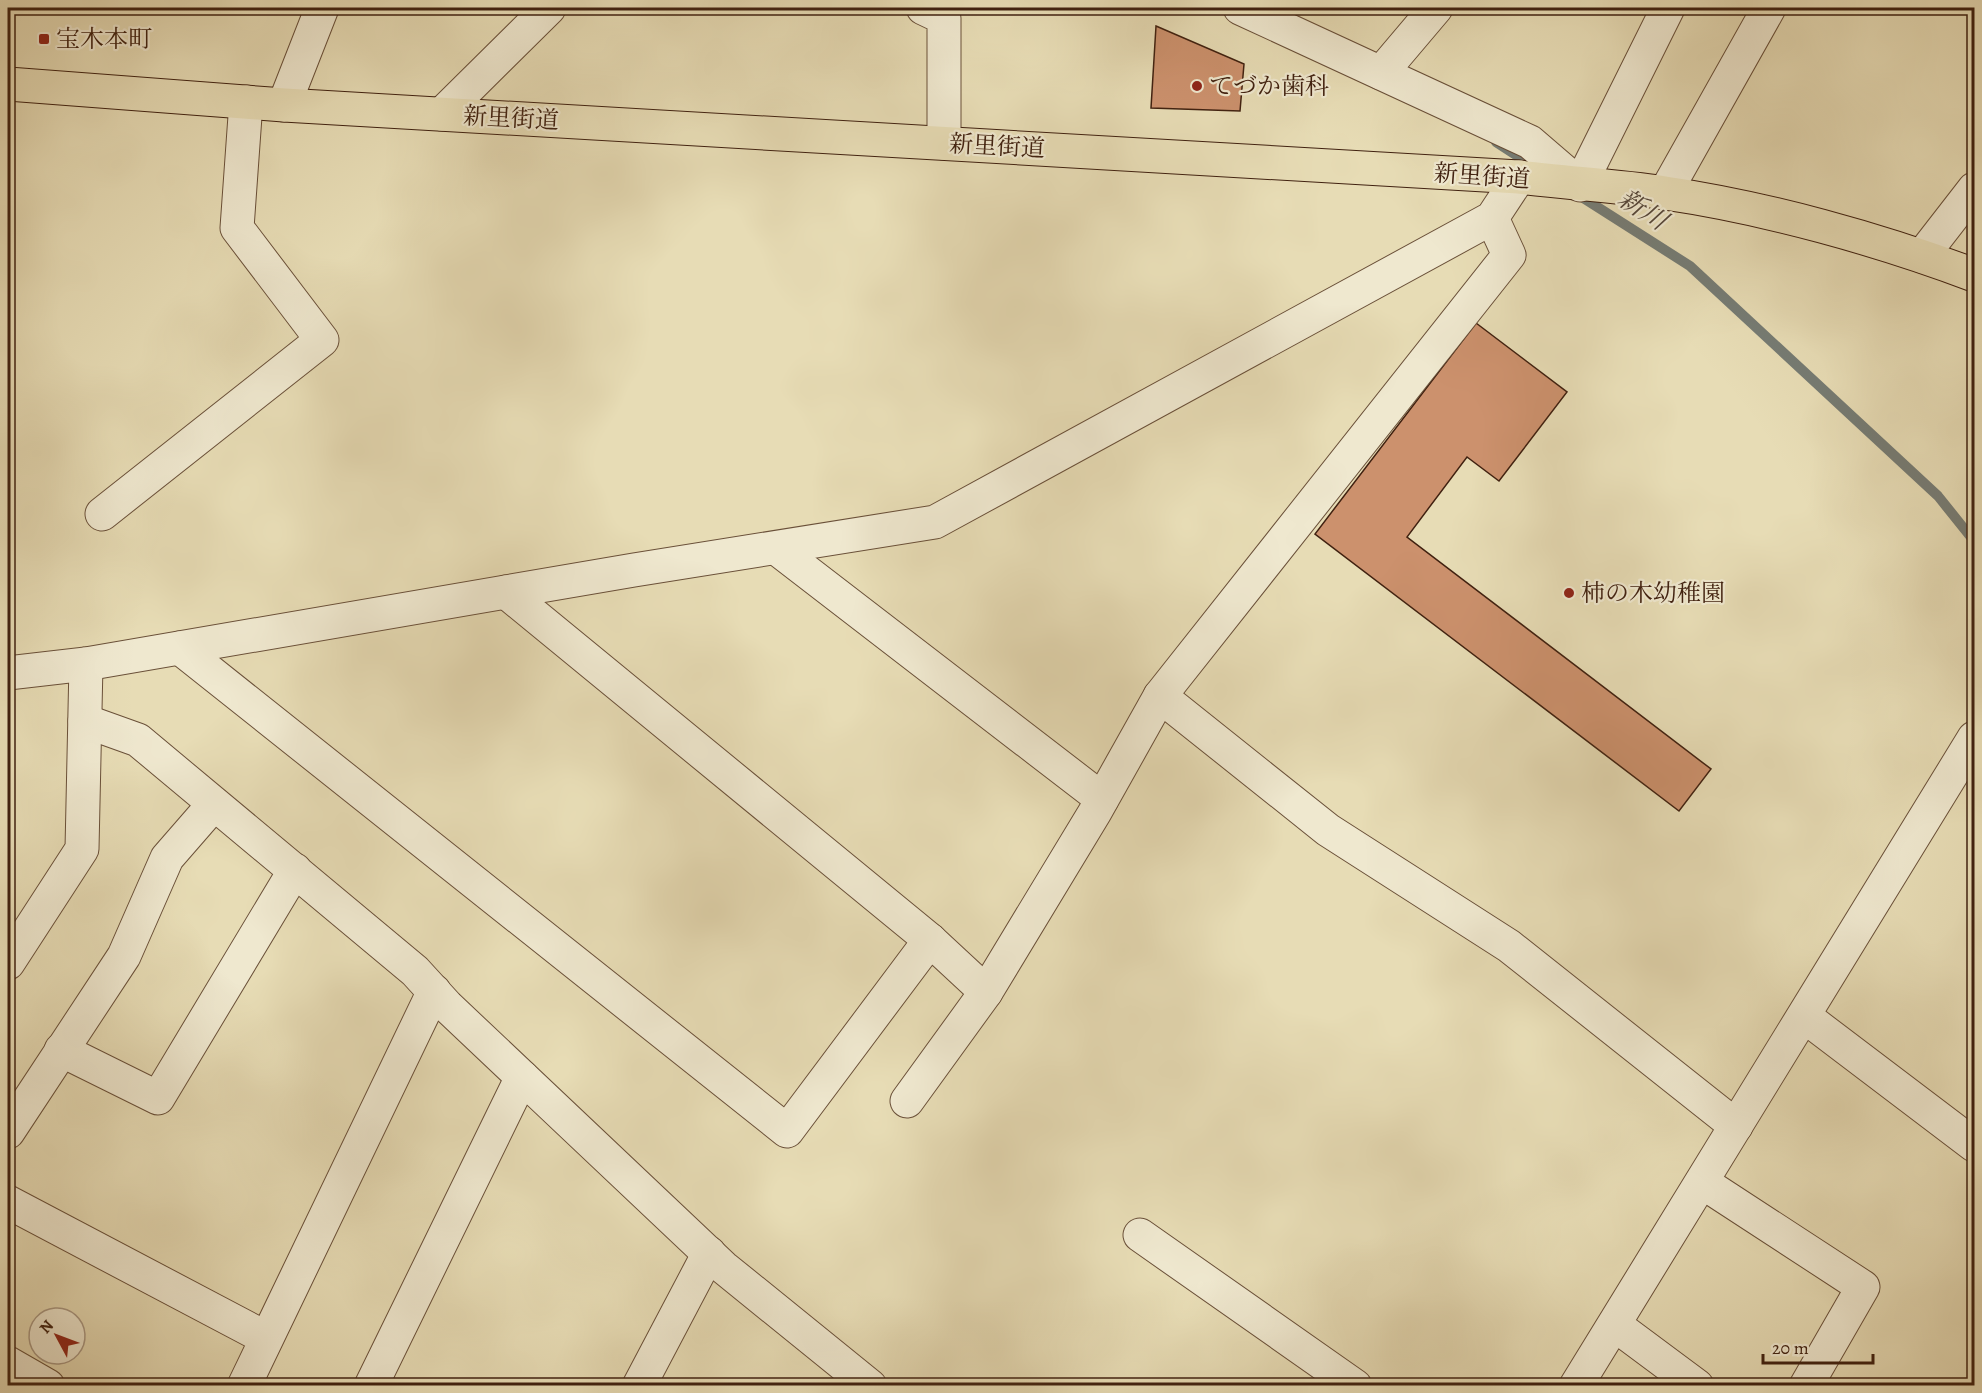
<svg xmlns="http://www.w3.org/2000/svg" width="1982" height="1393" font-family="Alegreya,'Noto Serif JP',serif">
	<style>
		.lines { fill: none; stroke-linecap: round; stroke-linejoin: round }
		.stream { stroke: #767c74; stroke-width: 10 }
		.building { fill: #cc916d; stroke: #402110; stroke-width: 1.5 }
		.street-casing { stroke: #6a5039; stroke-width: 35 }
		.primary-casing { stroke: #402110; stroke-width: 35 }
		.street { stroke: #efe8cf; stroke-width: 33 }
		.primary { stroke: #e7dcb5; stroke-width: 33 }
		.poi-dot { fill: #8f2418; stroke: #efe8cf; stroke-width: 2 }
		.labels { text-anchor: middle; stroke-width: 4.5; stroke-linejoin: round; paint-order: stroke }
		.poi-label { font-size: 24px; fill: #402110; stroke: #efe8cf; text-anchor: start }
		.street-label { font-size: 24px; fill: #402110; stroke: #efe8cf }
		.water-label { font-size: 26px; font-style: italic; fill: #56473a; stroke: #efe8cf }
	</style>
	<rect width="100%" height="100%" fill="#e7dcb5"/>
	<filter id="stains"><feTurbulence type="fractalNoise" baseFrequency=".00333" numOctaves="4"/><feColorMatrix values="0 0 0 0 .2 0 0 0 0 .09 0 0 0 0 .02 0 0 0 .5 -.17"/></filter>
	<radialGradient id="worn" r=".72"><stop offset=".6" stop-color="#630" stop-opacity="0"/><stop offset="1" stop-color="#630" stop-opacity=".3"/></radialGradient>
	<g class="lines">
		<g class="stream">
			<path d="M1496 142 1536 168"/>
			<path d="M1577 194 1690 266 1938 496 1974 541"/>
		</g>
	</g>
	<g class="building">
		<path d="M1156 26 1244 64 1240 111 1151 108Z"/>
		<path d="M1476 323 1567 392 1499 481 1467 457 1407 537 1711 769 1679 811 1315 534Z"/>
	</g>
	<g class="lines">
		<defs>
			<g id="street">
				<path d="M923 8 944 18V143"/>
				<path d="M1240 8 1530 142 1580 185 1668 8"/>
				<path d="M1381 73 1436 8"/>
				<path d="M284 105 322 8"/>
				<path d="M442 114 549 8"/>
				<path d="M1665 193 1769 8"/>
				<path d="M1922 256 1974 189"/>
				<path d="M102 514 322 340 237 228 246 102"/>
				<path d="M776 548 1102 799"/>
				<path d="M506 592 930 940"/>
				<path d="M180 648 787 1131 930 940 986 992"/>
				<path d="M8 673 86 664 634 570 935 522 1492 218 1519 177"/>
				<path d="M1160 696 1328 830 1509 946 1736 1126"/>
				<path d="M85 721 138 740 415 971 447 1006 723 1267 870 1386"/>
				<path d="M8 963 82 849 86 664"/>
				<path d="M1804 1016 1974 1145"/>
				<path d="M61 1050 158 1098 295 870"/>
				<path d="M907 1101 986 992 1095 812 1160 696 1509 255 1492 218"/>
				<path d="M8 1132 124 956 167 858 214 804"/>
				<path d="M1702 1182 1863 1287 1806 1386"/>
				<path d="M8 1202 266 1338"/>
				<path d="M1140 1235 1355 1386"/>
				<path d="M1615 1325 1697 1386"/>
				<path d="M8 1363 48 1386"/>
				<path d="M244 1386 434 991"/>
				<path d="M371 1386 522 1077"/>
				<path d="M639 1386 709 1253"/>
				<path d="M1576 1386 1974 738"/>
			</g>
			<path id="primary" d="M8 84 284 105 1519 177C1568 183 1617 186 1665 193 1767 208 1878 239 1974 275"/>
		</defs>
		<use href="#street" class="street-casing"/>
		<use href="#primary" class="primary-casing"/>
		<use href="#street" class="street"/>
		<use href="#primary" class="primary"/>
	</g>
	<g class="poi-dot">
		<rect x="38" y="33" width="12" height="12" rx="3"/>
		<circle cx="1197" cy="86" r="6"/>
		<circle cx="1569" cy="593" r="6"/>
	</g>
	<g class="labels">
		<g class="poi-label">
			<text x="56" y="47">宝木本町</text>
			<text x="1209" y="94">てづか歯科</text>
			<text x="1581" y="601">柿の木幼稚園</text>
		</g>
		<g class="street-label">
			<text transform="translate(511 118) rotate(3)" y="8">新里街道</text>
			<text transform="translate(997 146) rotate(3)" y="8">新里街道</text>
			<text transform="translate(1482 176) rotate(4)" y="8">新里街道</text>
		</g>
		<g class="water-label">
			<text transform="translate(1643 209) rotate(33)" y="9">新川</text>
		</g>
	</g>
	<rect width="1982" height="1393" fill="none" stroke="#e7dcb5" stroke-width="30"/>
	<rect x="9" y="9" width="1964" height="1375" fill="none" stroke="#402110" stroke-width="3"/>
	<rect x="15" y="15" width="1952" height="1363" fill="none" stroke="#402110" stroke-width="1.5"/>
	<g transform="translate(57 1336) rotate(311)"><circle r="28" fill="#efe8cf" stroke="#a99883" stroke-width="1.5"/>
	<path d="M0-4.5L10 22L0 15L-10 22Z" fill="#8f2418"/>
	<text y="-9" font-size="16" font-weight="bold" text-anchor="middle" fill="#402110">N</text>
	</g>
	<path d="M1763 1354v9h110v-9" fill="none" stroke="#402110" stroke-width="3"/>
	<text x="1772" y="1354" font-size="18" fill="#402110" stroke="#efe8cf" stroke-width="4.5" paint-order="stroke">20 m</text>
	<rect width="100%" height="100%" filter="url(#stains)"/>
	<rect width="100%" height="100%" fill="url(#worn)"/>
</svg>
